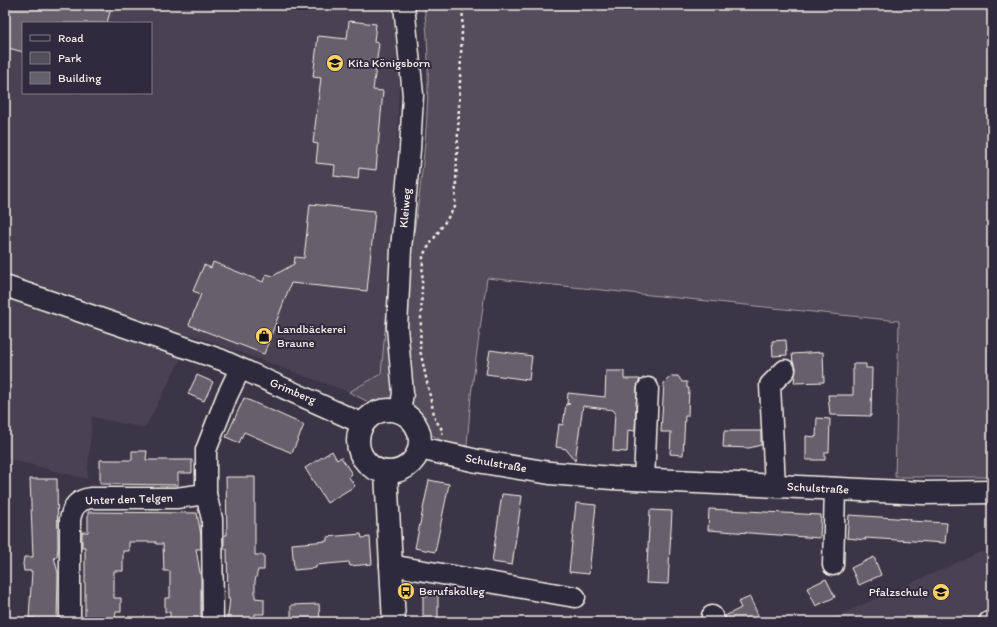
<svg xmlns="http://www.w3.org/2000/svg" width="997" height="627" font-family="Itim,sans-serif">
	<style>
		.built { fill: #484352; fill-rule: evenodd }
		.green { fill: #534e5c; stroke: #a4a0a2 }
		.building { fill: #65616c; stroke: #f4f1e8 }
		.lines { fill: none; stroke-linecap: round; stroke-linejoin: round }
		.minor-casing { stroke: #f4f1e8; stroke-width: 23 }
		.major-casing { stroke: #f4f1e8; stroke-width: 25 }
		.path { stroke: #f4f1e8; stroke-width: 2.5; stroke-dasharray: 3 3; stroke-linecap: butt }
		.minor { stroke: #2f2a3d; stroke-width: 20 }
		.major { stroke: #2f2a3d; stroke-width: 22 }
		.labels { text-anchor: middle; stroke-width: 4; stroke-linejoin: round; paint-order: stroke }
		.poi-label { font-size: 12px; fill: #f4f1e8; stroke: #2f2a3d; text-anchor: start }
		.street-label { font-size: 12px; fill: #f4f1e8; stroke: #2f2a3d }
	</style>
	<rect width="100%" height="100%" fill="#3b3647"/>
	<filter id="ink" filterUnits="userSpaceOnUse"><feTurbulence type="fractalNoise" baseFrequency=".025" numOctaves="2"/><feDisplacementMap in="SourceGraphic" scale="8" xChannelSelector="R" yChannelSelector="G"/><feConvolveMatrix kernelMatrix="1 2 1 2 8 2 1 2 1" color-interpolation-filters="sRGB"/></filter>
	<g filter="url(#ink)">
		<g class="built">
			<path d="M5 5H392L399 77 397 146 392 255 381 374 349 392 193 335 145 428 92 417 87 479 5 458ZM23 23H151V93H23Z"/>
			<path d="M983 551 992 563V622H824Z"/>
		</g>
		<path class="green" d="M424 5H992V477H895L899 321 487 278 471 395 467 446 445 442 349 392 381 374 392 255 409 266C422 181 435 91 424 5Z"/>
		<g class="building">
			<path d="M5 5H97L96 8 110 12 107 23H23V52L5 47Z"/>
			<path d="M349 21 376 24 374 42 379 43 373 90 383 91 376 170 359 168 358 179 334 176 335 165 316 163 318 144 313 143 321 78 313 77 318 36 347 39Z"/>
			<path d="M310 204 375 211 367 291 291 283 264 354 189 325 201 294 193 291 204 265 211 268 213 262 263 282 266 274 273 276 294 264 295 257 304 258Z"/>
			<path d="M786 340 787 355 773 356 772 341Z"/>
			<path d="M490 350 532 356 529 380 486 374Z"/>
			<path d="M823 352 824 382 794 383 796 367 793 362 792 354Z"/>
			<path d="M853 364H866V368H872L871 416 830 415 828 395H853Z"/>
			<path d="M606 371H624V379H640L637 388 635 431 628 430 627 452 613 451 615 412 613 410 583 406 575 461 566 449 556 447 559 424 563 425 566 404H570H567L568 393 605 397Z"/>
			<path d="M197 375 213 382 204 401 188 394Z"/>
			<path d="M671 376H678L682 382H687V388H689L688 416H685L683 455 670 454 671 432H661L664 383Z"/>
			<path d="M244 398 304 425 292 453 244 432 239 443 226 437Z"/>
			<path d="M817 418 830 419 829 452H825V460H806V436L816 437Z"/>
			<path d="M724 431H761V445L749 448 723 447Z"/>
			<path d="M132 451H147L146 460H192V473H178V485L100 484V460H132Z"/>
			<path d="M332 451 337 460 341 457 352 474 349 477 355 486 327 503 305 468Z"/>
			<path d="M226 477H255V555H264V570H258L255 581V598L264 599V614H255V622H227L230 599H228L227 549H224V535H227Z"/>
			<path d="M30 479H57L58 547 57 557H54L58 573 57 622H35V618H29L32 571H24L23 564 24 557H33Z"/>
			<path d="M429 480 449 484 435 552 415 548Z"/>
			<path d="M502 494 522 496 512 565 492 562Z"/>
			<path d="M576 503 596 505 589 574 569 572Z"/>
			<path d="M709 509 821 515 820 538 708 530Z"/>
			<path d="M650 510 672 511 668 584 646 583Z"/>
			<path d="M88 512 197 513 201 535V549H196L201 578V622H170V612H165V598H170V571H164L163 544H156V542H129V551H123V571H114V598H121V612H116L114 622H85V547H82V532H88Z"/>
			<path d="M849 515 911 519 910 521 947 523 945 543 865 538 866 540 847 538Z"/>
			<path d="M361 534 362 538 370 537 372 564 350 566 349 562 316 565V568L294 570 292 544 327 541V537Z"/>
			<path d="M874 557 881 575 859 585 851 568Z"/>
			<path d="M826 579 835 597 816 606 807 588Z"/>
			<path d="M438 595V622H423V596Z"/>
			<path d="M750 597 761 622H726L725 616 741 608 738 602Z"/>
			<path d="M319 604 320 622H291V605Z"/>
		</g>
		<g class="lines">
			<defs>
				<g id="minor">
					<path d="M5 286 222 360 363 424"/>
					<path d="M400 412 403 393 397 327 401 249 410 149 413 95 404 5"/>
					<path d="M644 480 648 388"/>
					<path d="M775 486 770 385 785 370"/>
					<path d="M390 565 575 597"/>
					<path d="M833 565 835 488"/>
					<path d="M712 616 715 622"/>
					<path d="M70 622V519C73 506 77 500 91 498H176L206 494"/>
					<path d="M213 622 212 519 206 494V450L227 396 240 369"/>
					<path d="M989 622 992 621"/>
				</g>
				<g id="major">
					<circle cx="389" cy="441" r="31"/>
					<path d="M420 448 477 461 550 473 612 478 923 493 992 492"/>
					<path d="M386 472 394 622"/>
				</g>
			</defs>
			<use href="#minor" class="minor-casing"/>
			<use href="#major" class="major-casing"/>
			<g class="path">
				<path d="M442 435 443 431 435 419 420 350 423 255 455 207 463 5"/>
				<path d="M991 473 992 464"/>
			</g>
			<use href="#minor" class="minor"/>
			<use href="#major" class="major"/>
		</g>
	</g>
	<defs>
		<symbol id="school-disc" viewBox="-11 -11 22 22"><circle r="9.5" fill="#ffd166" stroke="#2f2a3d"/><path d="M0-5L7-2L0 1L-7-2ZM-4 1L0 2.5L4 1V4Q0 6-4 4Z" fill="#111"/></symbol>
		<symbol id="shop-disc" viewBox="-11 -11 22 22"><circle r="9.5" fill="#ffd166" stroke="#2f2a3d"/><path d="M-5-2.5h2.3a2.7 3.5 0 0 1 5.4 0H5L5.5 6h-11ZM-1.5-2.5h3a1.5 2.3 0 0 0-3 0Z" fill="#111"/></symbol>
		<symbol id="bus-disc" viewBox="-11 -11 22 22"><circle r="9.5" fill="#ffd166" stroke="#2f2a3d"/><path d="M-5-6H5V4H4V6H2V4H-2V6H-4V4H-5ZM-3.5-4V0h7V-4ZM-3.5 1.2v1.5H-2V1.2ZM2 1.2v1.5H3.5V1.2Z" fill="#111"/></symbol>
	</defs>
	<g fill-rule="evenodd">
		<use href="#school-disc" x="325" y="53" width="20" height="20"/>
		<use href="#shop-disc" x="254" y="326" width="20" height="20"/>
		<use href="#bus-disc" x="396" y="581" width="20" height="20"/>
		<use href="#school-disc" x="931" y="582" width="20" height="20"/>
	</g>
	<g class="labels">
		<g class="poi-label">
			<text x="348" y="67">Kita Königsborn</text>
			<text x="277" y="333">Landbäckerei<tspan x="277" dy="14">Braune</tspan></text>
			<text x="419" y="595">Berufskolleg</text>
			<text x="928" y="596" text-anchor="end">Pfalzschule</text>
		</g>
		<g class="street-label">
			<text transform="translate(405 208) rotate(-85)" y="4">Kleiweg</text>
			<text transform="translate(293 391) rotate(23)" y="4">Grimberg</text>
			<text transform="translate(496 463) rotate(10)" y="4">Schulstraße</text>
			<text transform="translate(818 488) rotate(3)" y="4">Schulstraße</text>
			<text transform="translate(129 499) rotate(-2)" y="4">Unter den Telgen</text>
		</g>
	</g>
	<rect width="997" height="627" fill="none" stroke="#2f2a3d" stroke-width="20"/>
	<rect x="10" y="10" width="977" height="607" fill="none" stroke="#f4f1e8" stroke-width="1.5" filter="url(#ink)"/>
	<rect x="22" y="22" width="130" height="72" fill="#2f2a3d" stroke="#7e7a81"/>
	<rect x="30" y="35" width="20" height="6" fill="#2f2a3d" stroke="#7e7a81"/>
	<text x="58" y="42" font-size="12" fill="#f4f1e8">Road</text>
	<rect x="30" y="52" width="20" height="12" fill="#534e5c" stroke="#7e7a81"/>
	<text x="58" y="62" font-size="12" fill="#f4f1e8">Park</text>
	<rect x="30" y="72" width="20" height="12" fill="#65616c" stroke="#7e7a81"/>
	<text x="58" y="82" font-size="12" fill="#f4f1e8">Building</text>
</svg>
